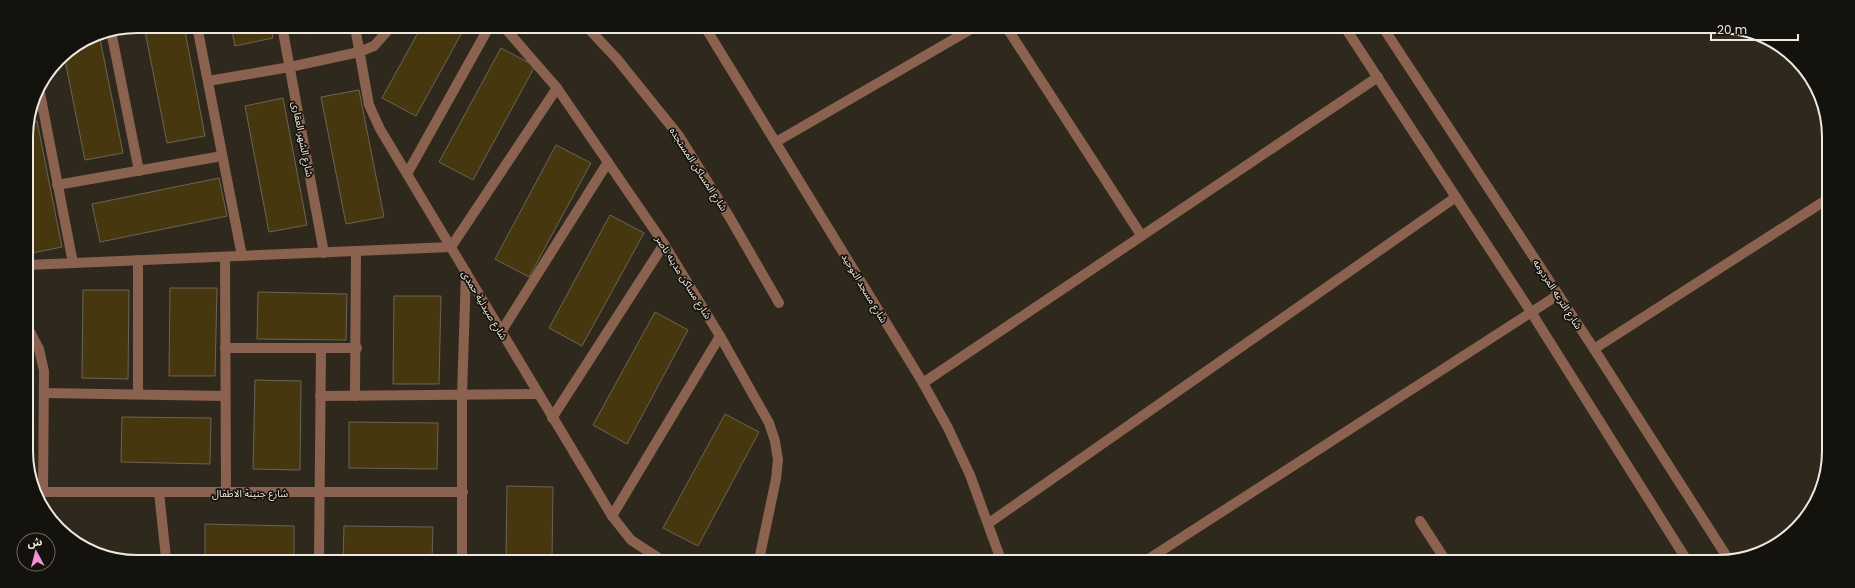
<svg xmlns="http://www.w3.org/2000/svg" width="1855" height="588" font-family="Poppins,'Noto Sans Arabic',sans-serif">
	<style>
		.building { fill: #47370e; stroke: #6b6456 }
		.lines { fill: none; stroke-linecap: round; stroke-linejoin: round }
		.minor { stroke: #8b614f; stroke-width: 10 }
		.labels { text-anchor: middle; stroke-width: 3.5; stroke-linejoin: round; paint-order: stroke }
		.street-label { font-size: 10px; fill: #ede9e1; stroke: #14120c }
		.rim { fill: none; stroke: #ede9e1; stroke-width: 2 }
	</style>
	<rect width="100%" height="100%" fill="#2e291c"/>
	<g class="building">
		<path d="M144 26H184L205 136 167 143Z"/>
		<path d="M231 26H271L273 38 235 46Z"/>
		<path d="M305 26H344L306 34Z"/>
		<path d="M421 27H465L416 116 382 98Z"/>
		<path d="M95 34H99L123 153 85 160 64 55Z"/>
		<path d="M501 48 535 66 473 180 439 162Z"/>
		<path d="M359 90 384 217 346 224 321 97Z"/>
		<path d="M283 98 307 225 269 232 245 106Z"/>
		<path d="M37 121 62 247 27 254 26 130 28 122Z"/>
		<path d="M556 145 591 163 529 277 495 259Z"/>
		<path d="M219 178 227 216 100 242 92 204Z"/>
		<path d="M610 215 644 233 582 346 549 328Z"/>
		<path d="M170 288H217L215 376H169Z"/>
		<path d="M83 290H129L128 379 82 378Z"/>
		<path d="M258 292 347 294 346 340 257 339Z"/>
		<path d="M394 296H441L439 384H393Z"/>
		<path d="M655 312 688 330 627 444 593 425Z"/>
		<path d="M255 380 301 381 300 470 253 469Z"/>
		<path d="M725 414 759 432 698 546 663 528Z"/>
		<path d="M122 417 211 418 210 464 121 462Z"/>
		<path d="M349 422 438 423 437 469 349 468Z"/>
		<path d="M507 486 553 487 552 559H506Z"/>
		<path d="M205 524 294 526V559L205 558Z"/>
		<path d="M344 526 433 527 432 559H343Z"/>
	</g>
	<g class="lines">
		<g class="minor">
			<path d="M197 26 242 256"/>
			<path d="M282 26 324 253"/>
			<path d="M355 27 369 105 380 129 612 516 631 540 660 559"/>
			<path d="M504 27 557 88 664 244 720 336 769 423 775 441 778 460 776 479 759 560"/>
			<path d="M587 27 617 59 679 136 730 218 779 303"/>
			<path d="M705 27 923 383 948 428 970 475 1001 560"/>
			<path d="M1007 28 1141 235"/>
			<path d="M1346 29 1531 312 1688 562"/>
			<path d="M1384 29 1594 349 1729 560"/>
			<path d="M111 31 139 171"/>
			<path d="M208 81 290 67 359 52 374 46 391 27"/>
			<path d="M39 88 73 263"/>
			<path d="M32 107 42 105"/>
			<path d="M776 142 973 28"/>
			<path d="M407 174 489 27"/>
			<path d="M57 185 222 156"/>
			<path d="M225 257 226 493"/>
			<path d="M138 260V394"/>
			<path d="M27 265 451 247 557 88"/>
			<path d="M27 326 39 349 44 371 43 492"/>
			<path d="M501 332 608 162"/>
			<path d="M225 348H357"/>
			<path d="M1594 349 1826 200"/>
			<path d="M923 383 1378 77"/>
			<path d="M44 393 225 396"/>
			<path d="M320 396 538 394"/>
			<path d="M355 396 356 251"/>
			<path d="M552 418 664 244"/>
			<path d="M38 492H463"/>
			<path d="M159 492 166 558"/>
			<path d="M612 516 720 336"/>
			<path d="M1420 521 1446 561"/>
			<path d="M989 523 1456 197"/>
			<path d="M319 559 321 348"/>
			<path d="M462 559V395L466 272"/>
			<path d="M1147 560 1558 295"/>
		</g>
	</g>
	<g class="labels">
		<g class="street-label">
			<text transform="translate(303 139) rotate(79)" y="4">شارع الشهر العقارى</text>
			<text transform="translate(699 169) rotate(57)" y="4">شارع المساكن المستجده</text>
			<text transform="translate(684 277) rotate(58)" y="4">شارع مساكن مدينه ناصر</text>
			<text transform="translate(865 288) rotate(59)" y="4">شارع مسجد التوحيد</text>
			<text transform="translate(1558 294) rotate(57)" y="4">شارع الترعه المردومه</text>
			<text transform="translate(485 305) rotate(59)" y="4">شارع صيدلية حمدى</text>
			<text x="250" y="497">شارع جنينة الاطفال</text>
		</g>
	</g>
	<path d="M0 0H1855V588H0ZM137 33H1718A104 104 0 0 1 1822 137V451A104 104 0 0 1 1718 555H137A104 104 0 0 1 33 451V137A104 104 0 0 1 137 33Z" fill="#14120c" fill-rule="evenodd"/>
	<path class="rim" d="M137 33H1718A104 104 0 0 1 1822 137V451A104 104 0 0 1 1718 555H137A104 104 0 0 1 33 451V137A104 104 0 0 1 137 33Z"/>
	<g transform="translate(36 552) rotate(353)"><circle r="19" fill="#14120c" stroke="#6b6861"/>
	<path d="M0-3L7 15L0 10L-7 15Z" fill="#f391d5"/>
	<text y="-6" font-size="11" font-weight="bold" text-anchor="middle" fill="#ede9e1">ش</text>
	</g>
	<path d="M1711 34v6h87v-6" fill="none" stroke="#ede9e1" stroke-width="2"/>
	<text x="1717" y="34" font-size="12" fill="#ede9e1" stroke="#14120c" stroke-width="3" paint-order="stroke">20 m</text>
</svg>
